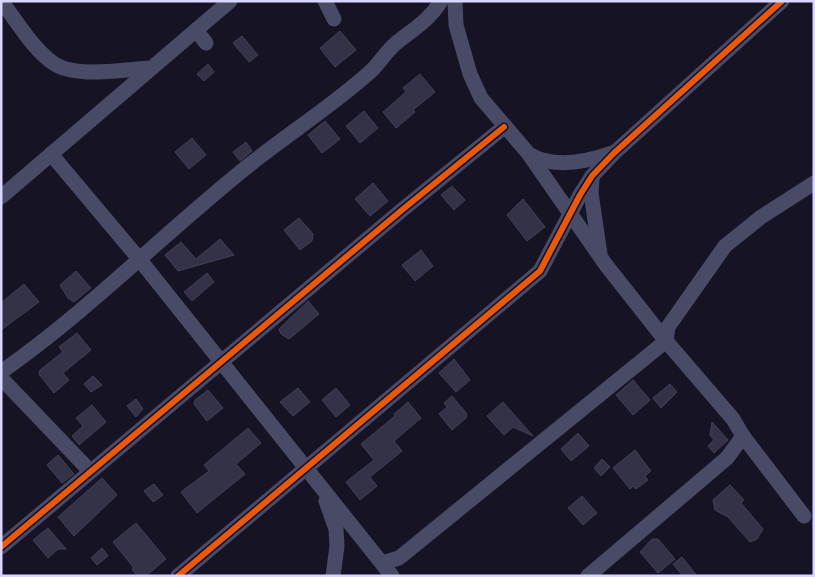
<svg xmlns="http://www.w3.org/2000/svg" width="815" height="577" font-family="'Fira Sans',sans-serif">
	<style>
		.building { fill: #343246; stroke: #423f58 }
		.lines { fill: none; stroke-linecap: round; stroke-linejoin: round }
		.street { stroke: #494a65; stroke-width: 15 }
		.cycleway-casing { stroke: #110e2a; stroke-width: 9 }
		.cycleway { stroke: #e8590c; stroke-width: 6 }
	</style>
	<rect width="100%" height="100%" fill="#161424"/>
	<g class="building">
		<path d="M340 31 356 50 335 67 320 48Z"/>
		<path d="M242 36 258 55 249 62 233 43Z"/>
		<path d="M208 64 214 72 204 81 197 74Z"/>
		<path d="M420 74 435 92 413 110 415 112 396 128 383 112 406 92 403 88Z"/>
		<path d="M364 111 378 128 360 143 346 126Z"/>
		<path d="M325 121 340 139 322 153 308 135Z"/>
		<path d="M192 138 206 155 189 169 175 152Z"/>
		<path d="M246 142 252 151 240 161 233 152Z"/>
		<path d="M373 183 388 201 370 216 355 199Z"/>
		<path d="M452 186 465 200 454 210 441 195Z"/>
		<path d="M523 199 545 227 527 241 507 215Z"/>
		<path d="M299 218 313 234 312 241 300 250 284 230Z"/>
		<path d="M220 239 234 255 178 271 165 255 181 242 196 259Z"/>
		<path d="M421 250 433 266 415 281 402 265Z"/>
		<path d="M76 271 91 288 74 302 68 298 60 285Z"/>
		<path d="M207 273 214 282 192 301 184 292Z"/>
		<path d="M24 284 39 302 1 330V303Z"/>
		<path d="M308 301 319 314 289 339 281 334 279 329Z"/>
		<path d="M77 333 91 350 63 373 69 380 54 393 39 374 40 370 63 352 59 347Z"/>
		<path d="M454 359 470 380 456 392 439 373Z"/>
		<path d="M93 376 102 385 91 392 84 384Z"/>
		<path d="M633 380 650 400 633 415 616 395Z"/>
		<path d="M670 384 677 392 661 408 653 398Z"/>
		<path d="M298 388 310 402 293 416 280 402Z"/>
		<path d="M336 388 350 405 336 417 322 400Z"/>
		<path d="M208 390 223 408 207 421 194 404 195 400Z"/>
		<path d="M452 396 467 414 466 418 452 430 439 414 447 407 444 403Z"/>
		<path d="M136 399 143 409 136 417 127 406Z"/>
		<path d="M408 402 421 418 394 441 402 451 370 477 377 486 360 500 346 482 374 460 361 444 395 416 394 414Z"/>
		<path d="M503 402 533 436 513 427 504 435 487 416Z"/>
		<path d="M92 405 106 422 79 445 72 436 83 426 76 418Z"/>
		<path d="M712 422 728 440 714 453 708 446 714 440 710 435Z"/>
		<path d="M248 428 261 443 236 464 245 474 197 513 181 492 209 471 204 465Z"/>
		<path d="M578 433 589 446 571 461 561 449Z"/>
		<path d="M635 450 651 471 645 476 648 480 636 489 633 486 630 489 613 468Z"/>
		<path d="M58 455 74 474 62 483 47 465Z"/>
		<path d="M602 459 610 467 601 476 594 468Z"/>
		<path d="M102 478 117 495 74 536 58 517Z"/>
		<path d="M154 484 163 495 153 502 144 491Z"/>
		<path d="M730 485 744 500 741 503 763 529 757 539 750 542 728 517 715 510 713 500Z"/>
		<path d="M582 496 597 513 583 525 568 508Z"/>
		<path d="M136 523 166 559 146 576H137L132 569 134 568 113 542Z"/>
		<path d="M48 528 66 549H58L48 558 33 540Z"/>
		<path d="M652 539H658L675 559 658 573 640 552Z"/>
		<path d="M102 548 108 556 97 565 91 558Z"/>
		<path d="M682 557 697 576H683L673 564Z"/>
	</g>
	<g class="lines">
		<g class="street">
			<path d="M1 1C17 21 32 48 53 63 76 79 124 69 152 68"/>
			<path d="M325 1 334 19"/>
			<path d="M455 1 456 25 470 74 481 98 528 153 606 265 666 341 733 419 743 436 804 516"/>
			<path d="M196 30 206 43"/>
			<path d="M51 154 140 260 392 576"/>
			<path d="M529 154C553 169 586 162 612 153"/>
			<path d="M592 178 591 193 600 254"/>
			<path d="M1 197 230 1"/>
			<path d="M1 372C91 309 167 230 253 162 291 132 333 105 370 72 379 64 385 53 395 44 412 30 429 21 441 1"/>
			<path d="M1 378 90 471"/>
			<path d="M326 501 336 529 337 546 333 576"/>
			<path d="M1 547 402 210 504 127"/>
			<path d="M382 563 399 558 666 341 668 327 725 246 761 217 814 183"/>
			<path d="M178 576 540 271 580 195 592 176 614 153 782 1"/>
			<path d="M588 576 727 458 743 436"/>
		</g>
		<defs>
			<g id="cycleway">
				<path d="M1 547 402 210 504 127"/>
				<path d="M178 576 540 271 580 195 592 176 614 153 782 1"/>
			</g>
		</defs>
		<use href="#cycleway" class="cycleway-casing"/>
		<use href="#cycleway" class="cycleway"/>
	</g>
	<rect width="815" height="577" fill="none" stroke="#d9d7ff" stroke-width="5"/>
</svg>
